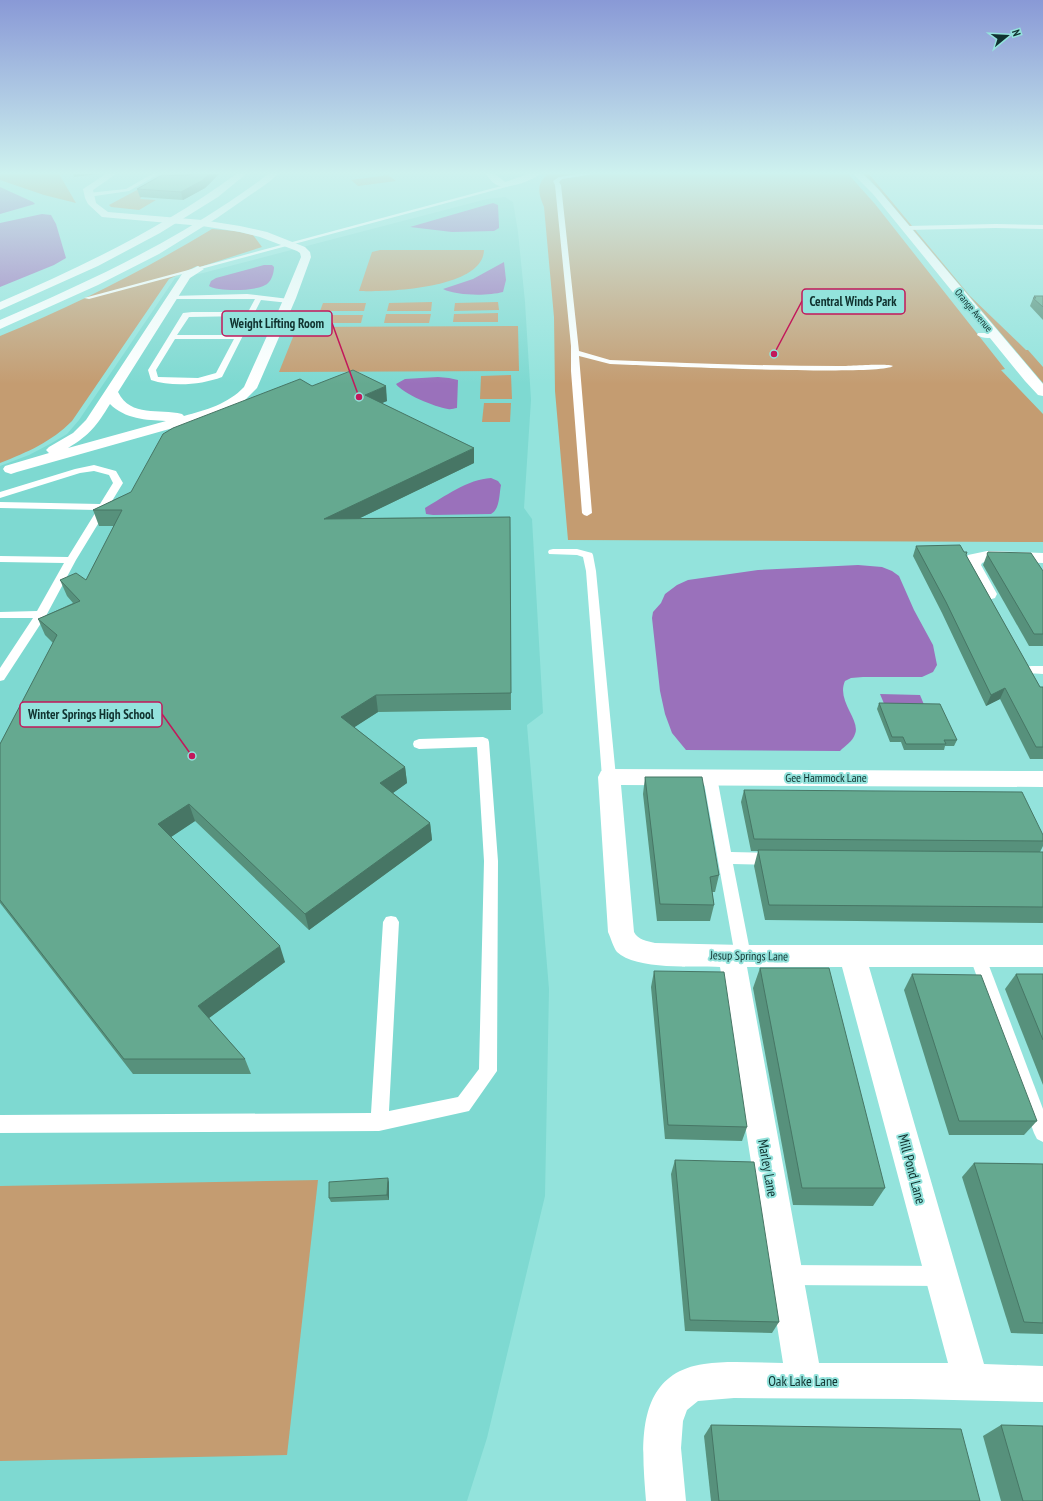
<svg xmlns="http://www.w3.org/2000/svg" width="1043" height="1501" font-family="'PT Sans Narrow',sans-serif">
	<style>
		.built { fill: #7ed9d1 }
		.green { fill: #c49c71 }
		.water { fill: #9a71bb }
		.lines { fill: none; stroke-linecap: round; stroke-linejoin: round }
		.service { fill: #fff; fill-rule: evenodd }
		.minor { fill: #fff; fill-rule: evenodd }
		.primary { fill: #fff; fill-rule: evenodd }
		.wall { fill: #57917c }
		.shaded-wall { fill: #477665 }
		.building { fill: #65a990; stroke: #477665 }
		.labels { text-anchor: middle; stroke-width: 4; stroke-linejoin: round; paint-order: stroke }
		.far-street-label { font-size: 10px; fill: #10322f; stroke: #93e3dc }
		.street-label { font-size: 12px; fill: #10322f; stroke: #93e3dc }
		.near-street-label { font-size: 14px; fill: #10322f; stroke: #93e3dc }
		.leader { fill: none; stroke: #c2185b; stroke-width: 1.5 }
		.callout-dot { fill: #c2185b; stroke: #93e3dc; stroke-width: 1.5 }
		.callout { fill: #93e3dc; stroke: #c2185b; stroke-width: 1.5 }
		.callout-label { font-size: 13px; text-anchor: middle; font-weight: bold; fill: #10322f }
	</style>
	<rect width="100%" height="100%" fill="#93e3dc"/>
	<path class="built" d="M505 197 513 202 518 232 525 302 531 400 524 508 532 519 543 713 527 725 549 989 545 1196 487 1438 467 1501H0V466L29 455 50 444 67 434 79 420 175 278 203 273 487 199Z"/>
	<g class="green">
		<path d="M0 174H59L76 203 44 195 0 180Z"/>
		<path d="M548 174H848L850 176 875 204 1005 369 1001 370 1043 414V542L568 540 555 391 554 317 544 207C539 195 535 184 548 174Z"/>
		<path d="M862 174H876H869L970 296 1026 350H1028L1043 367V383L881 192 870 180Z"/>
		<path d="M388 175 396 181 358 186 351 180Z"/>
		<path d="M150 183 140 199 156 200 139 210 111 207 109 205Z"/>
		<path d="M212 229 235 231 253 235 262 247 200 267 197 266 169 279 72 421C51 442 28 452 0 463V336C73 306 144 270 212 229Z"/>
		<path d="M380 250H484C483 289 387 292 359 291L372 252Z"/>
		<path d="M432 302 431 311H387L389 303Z"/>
		<path d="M498 302 499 310 454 311 455 303Z"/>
		<path d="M323 303H366L364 311H320Z"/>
		<path d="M498 313V322H453L454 314Z"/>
		<path d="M386 314H431L429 323H384Z"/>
		<path d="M318 315H363L361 323H315Z"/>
		<path d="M518 326 519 371 279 372 297 327Z"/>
		<path d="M511 375 512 399H480L481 376Z"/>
		<path d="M484 403H511L510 422H482Z"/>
		<path d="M318 1180 287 1455 0 1461V1186Z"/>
	</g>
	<g class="water">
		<path d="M0 187 33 202 35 204 0 214Z"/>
		<path d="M493 203 498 205 499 226V228L494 231 452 232 410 227Z"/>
		<path d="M42 214 51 215 56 224 66 258 54 265 0 287V223Z"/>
		<path d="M504 262 506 280 503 292C488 296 457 296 443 289L473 279Z"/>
		<path d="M264 265H272L274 267C274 272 272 279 269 282 262 292 218 292 209 286L211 281 216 278Z"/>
		<path d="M438 377 449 378 458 380 457 408C454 408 451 410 448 409 435 407 403 394 396 384L405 379Z"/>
		<path d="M491 478 498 481 501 485C499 495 500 509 491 514L433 515 426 514 425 508C444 497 468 479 491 478Z"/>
		<path d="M858 565 882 567 892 571 899 576 914 610 933 645 937 665 933 672 922 677H863L851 678 845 681C836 701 861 720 855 734 853 741 845 746 840 751L686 750 672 733 665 714 660 691 652 618 653 612 661 603 665 594 677 585 688 580 758 570Z"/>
		<path d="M880 694 920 695 925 707 885 706Z"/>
	</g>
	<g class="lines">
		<g class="service">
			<path d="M152 174H159L129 191 88 197 85 195 88 193 126 189Z"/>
			<path d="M578 174H594L562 179 559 182 561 185 579 351 610 360C686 363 763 366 839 366 848 366 890 363 893 366 882 376 664 366 633 365L610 364 579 356 592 513 587 516 584 515 582 513 571 371V346L555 185 553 181 559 177Z"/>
			<path d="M505 185 510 186 89 299 84 298Z"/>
			<path d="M996 224 1043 225V229L996 228 907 230 904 228 907 226Z"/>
			<path d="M247 294 289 299 292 301 289 303 261 300 222 377C201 385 172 387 151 380L148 370 183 313 192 312H248L255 299H173L171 298V296ZM246 316 236 335H177L189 317ZM175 339H234L216 373 198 378 158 377 156 370Z"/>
			<path d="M978 333H995L999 335C994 339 982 339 977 335Z"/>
			<path d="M94 465 116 471 123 483 76 560 47 614 4 680 0 681V668L33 618H0V612L37 611 64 563 0 562V556L68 557 97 510 0 508V502L100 504 113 483 109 475 94 471 80 473 0 498V492L75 469Z"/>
			<path d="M553 549H577L592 553 593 555 596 571 616 777 614 780 609 782 604 780 602 777 586 571 583 557 577 555 549 554 548 552 549 550Z"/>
			<path d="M1031 666H1043V674L1027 673 1025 670 1027 667Z"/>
			<path d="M483 737 488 739 489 742 498 861 497 1071 469 1111 379 1131 0 1133V1115L371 1113 383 922 386 917 391 916 396 917 399 922 389 1111 458 1097 479 1069 484 861 477 747 419 749 414 747 413 744 414 741 419 739Z"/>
			<path d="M710 772 715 774 717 777 731 852 772 853 777 855 779 859 777 863 772 865 733 864 751 956 749 961 743 963 737 961 735 956 703 777 705 774Z"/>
			<path d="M977 948 983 950 985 955 1043 1109V1142L1037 1139 1034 1133 969 955 971 950Z"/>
			<path d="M786 1265 942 1266 949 1269 952 1276 949 1283 942 1286 786 1285 779 1282 776 1275 779 1268Z"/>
		</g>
		<g class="minor">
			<path d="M106 174H116L93 190 96 203 108 212 202 220 240 226 267 232 305 247 310 252 311 257 296 298 257 388 243 402 219 415 17 472 11 474 5 472 3 469 5 466 49 453 46 450 49 447 73 433 86 420 182 274 198 266 204 269 190 278 118 392C131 418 159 408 182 414L184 416C206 410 228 404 244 387L284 298 301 257 300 253 297 251 260 237 240 232 202 226 102 217 88 204 85 198 83 189ZM110 404C125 419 146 420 166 421L68 448C90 435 97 425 110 404Z"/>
			<path d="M486 174H495L505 182 528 174H539C533 181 506 190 497 185 492 183 489 178 486 174Z"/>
			<path d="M853 174H863L879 190 1043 384V396L1038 395 1025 381 873 194Z"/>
			<path d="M987 551 1043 553V563L987 561 982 563 981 565 997 594 995 598 988 600 981 598 963 565 968 555Z"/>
			<path d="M609 769 1043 771V787L621 785 634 932C638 940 647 941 655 943L743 945H1043V967H869L984 1364 1043 1366V1402L910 1399 734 1398 698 1401 687 1410 683 1421 681 1448 686 1501H646C642 1448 633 1374 704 1364 730 1360 757 1363 783 1363L720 967C696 966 635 970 617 952 613 947 611 938 608 932L598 777 601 771ZM747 967H842L948 1363H819Z"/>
		</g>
		<g class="primary">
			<path d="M236 174H246L218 197 160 233 98 266 0 310V302C83 266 163 228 236 174Z"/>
			<path d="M268 174H278L269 182 217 218 159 254 98 285 0 329V320C79 286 157 250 229 202 242 193 256 184 268 174Z"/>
		</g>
	</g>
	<g class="wall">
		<path d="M174 174H219L205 188 183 200 140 197 137 189 174 176Z"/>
		<path d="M1034 296H1043V320L1030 306Z"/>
		<path d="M312 386 387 401 382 403 474 463 360 518 510 517 511 710 378 712 354 727 405 767 407 783 393 793 430 823 432 840 309 930 195 821 171 837 285 962 209 1018 245 1059 251 1074H133L0 903V744L53 643 45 635 38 619 73 603 67 596 60 580H86L114 526H99L93 510 131 492Z"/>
		<path d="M916 546 966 555 1040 687H1043V759H1030L1000 699 986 706 942 613 913 556Z"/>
		<path d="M988 552 1043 571V646H1029L983 565Z"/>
		<path d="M879 703 957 740 954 746H945L944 750H904L901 742H890L877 709Z"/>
		<path d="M645 777 719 875 715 892H712L714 905 710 921H657L643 794Z"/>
		<path d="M744 790 1043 835V846L1040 852H1043V923L765 920 754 866 758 851H751L741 802Z"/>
		<path d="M760 968 885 1188 873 1206 793 1205 753 988Z"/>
		<path d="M654 971 747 1127 742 1141 665 1139 651 987Z"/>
		<path d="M912 974 1037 1121 1024 1135H949L904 990Z"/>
		<path d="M1016 974H1043V1085L1005 989Z"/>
		<path d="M675 1160 779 1322 772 1333 685 1331 671 1174Z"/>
		<path d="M974 1163 1043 1164V1334L1011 1333 962 1177Z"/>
		<path d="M389 1182V1200L331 1202 329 1198Z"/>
		<path d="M711 1425 980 1501H711L704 1436Z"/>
		<path d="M1001 1425 1043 1501H1001L983 1436Z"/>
	</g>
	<g class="shaded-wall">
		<path d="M73 174H100L74 177Z"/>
		<path d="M186 174H193L187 177Z"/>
		<path d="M209 174H219L205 188 183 200 181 192Z"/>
		<path d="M386 386 387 401 367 409 365 395Z"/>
		<path d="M474 448V463L327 534 324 519Z"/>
		<path d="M1005 688 1000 699 986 706 991 695Z"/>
		<path d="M376 695 378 712 344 734 341 717Z"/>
		<path d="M405 767 407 783 383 800 380 783Z"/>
		<path d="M189 804 195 821 165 841 158 824Z"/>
		<path d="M430 823 432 840 309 930 305 914Z"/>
		<path d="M280 946 285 962 205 1021 198 1006Z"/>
		<path d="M388 1178 389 1182V1200L387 1195Z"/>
	</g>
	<g class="building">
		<path d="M193 174H209L203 180 181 192 137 189 162 175 186 176Z"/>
		<path d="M1034 296H1043V307L1033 298H1036Z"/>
		<path d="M353 370 386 386 365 395 474 448 324 519 510 517 511 693 376 695 341 717 405 767 380 783 430 823 305 914 189 804 158 824 280 946 198 1006 245 1059H124L0 900V744L57 635 38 619 80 601 60 580 76 573 86 580 122 510H93L131 492 163 434 173 428 300 379 312 386Z"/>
		<path d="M960 545 964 552H967L966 555 1040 687H1043V747H1036L1005 688 991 695 946 602 916 546Z"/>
		<path d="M988 552 1031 553 1043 571V634H1034L987 554Z"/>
		<path d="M879 703 940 704 957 740H944L946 744H906L903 737H892Z"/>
		<path d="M645 777H702L719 875 710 877 714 905 660 904Z"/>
		<path d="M744 790 1022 792 1043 835V841L754 839Z"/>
		<path d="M758 850 1043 852V907L769 905Z"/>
		<path d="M760 968H829L885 1188H802Z"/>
		<path d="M654 971 724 972 747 1127 668 1125Z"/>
		<path d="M912 974 981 975 1037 1121H959Z"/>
		<path d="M1016 974H1043V1040Z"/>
		<path d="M675 1160 754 1162 779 1322 690 1320Z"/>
		<path d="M974 1163 1043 1164V1323L1024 1322Z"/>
		<path d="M388 1178 387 1195 329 1198V1182Z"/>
		<path d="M711 1425 961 1429 980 1501H719Z"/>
		<path d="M1001 1425 1043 1426V1501H1023Z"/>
	</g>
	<linearGradient id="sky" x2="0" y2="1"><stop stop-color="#8999d6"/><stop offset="0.45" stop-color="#cef2ef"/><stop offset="1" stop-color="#cef2ef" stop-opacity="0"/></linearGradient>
	<rect width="1043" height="384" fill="url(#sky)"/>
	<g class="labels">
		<g class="far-street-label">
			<text transform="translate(974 310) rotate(50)" y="4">Orange Avenue</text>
		</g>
		<g class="street-label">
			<text x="826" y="782">Gee Hammock Lane</text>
			<text transform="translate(749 956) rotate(1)" y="4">Jesup Springs Lane</text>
		</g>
		<g class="near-street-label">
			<text transform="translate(768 1168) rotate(80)" y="5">Marley Lane</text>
			<text transform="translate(912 1169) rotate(75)" y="5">Mill Pond Lane</text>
			<text x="803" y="1386">Oak Lake Lane</text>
		</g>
	</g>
	<path class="leader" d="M774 354L802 301M359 397L332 323M192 756L162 714"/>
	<g class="callout-dot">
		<circle cx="774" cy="354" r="4"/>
		<circle cx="359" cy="397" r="4"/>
		<circle cx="192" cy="756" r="4"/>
	</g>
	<g class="callout">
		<rect x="802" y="289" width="103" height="25" rx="4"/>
		<rect x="222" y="311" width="110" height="25" rx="4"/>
		<rect x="20" y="702" width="142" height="25" rx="4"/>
	</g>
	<g class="callout-label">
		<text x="853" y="306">Central Winds Park</text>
		<text x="277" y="328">Weight Lifting Room</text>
		<text x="91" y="719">Winter Springs High School</text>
	</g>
	<g transform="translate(1007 36) rotate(72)" stroke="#93e3dc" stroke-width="3" paint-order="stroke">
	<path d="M0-3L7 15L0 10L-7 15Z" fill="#10322f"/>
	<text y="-6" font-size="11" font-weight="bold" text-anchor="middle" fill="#10322f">N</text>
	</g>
</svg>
